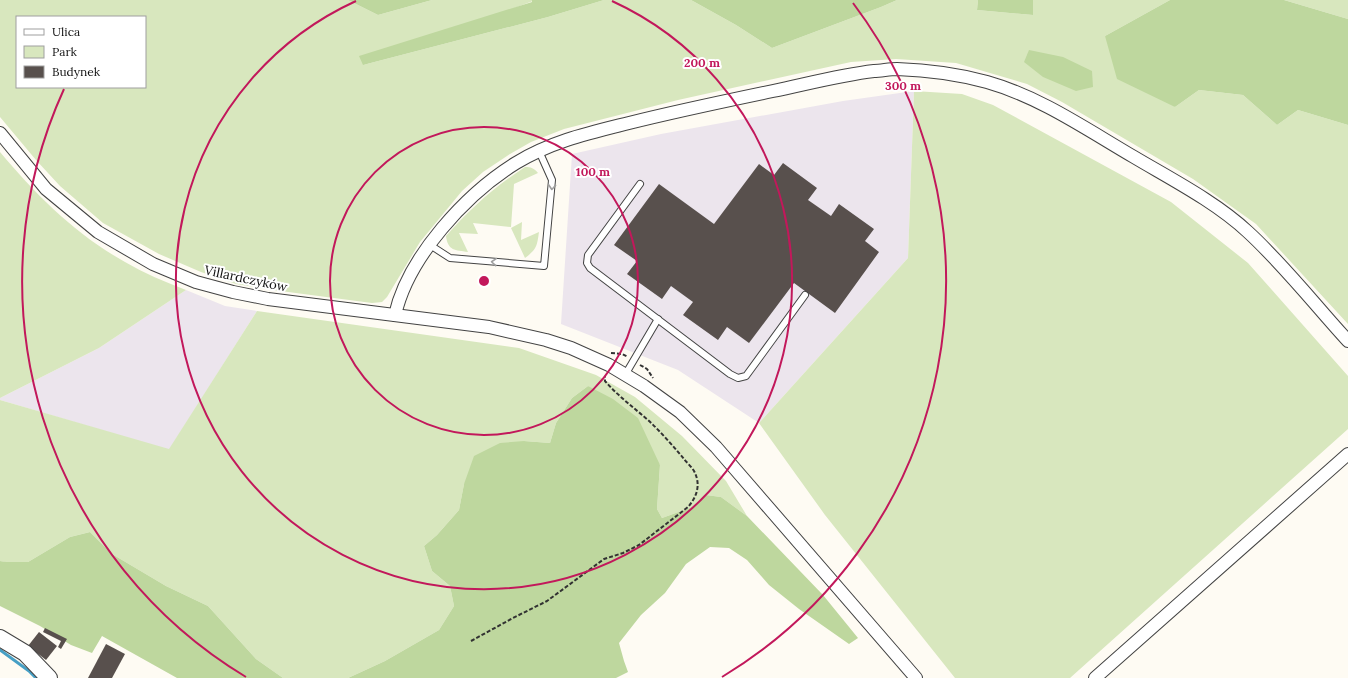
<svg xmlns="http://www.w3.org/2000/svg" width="1348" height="678" font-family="Lora,serif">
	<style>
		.industrial { fill: #ece5ed }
		.green { fill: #d8e7be; fill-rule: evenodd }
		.forest { fill: #bed79e }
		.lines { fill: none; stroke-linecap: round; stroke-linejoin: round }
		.stream { stroke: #469fc5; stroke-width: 3 }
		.building { fill: #58504d }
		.service-casing { stroke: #434343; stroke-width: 8 }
		.minor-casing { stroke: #434343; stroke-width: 14 }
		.tertiary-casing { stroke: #434343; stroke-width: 18 }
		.path { stroke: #323232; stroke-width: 2; stroke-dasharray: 4 2; stroke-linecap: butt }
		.service { stroke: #fff; stroke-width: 6 }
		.minor { stroke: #fff; stroke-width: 12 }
		.tertiary { stroke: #fff; stroke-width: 16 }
		.oneway { stroke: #9f9f9f }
		.ring { fill: none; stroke: #c2185b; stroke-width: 2 }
		.labels { text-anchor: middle; stroke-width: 4; stroke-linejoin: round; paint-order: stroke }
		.street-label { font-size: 13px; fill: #101010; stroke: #fff }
		.centre { fill: #c2185b; stroke: #fff; stroke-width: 2 }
		.ring-label { font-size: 12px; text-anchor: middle; font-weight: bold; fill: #c2185b; stroke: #fff; stroke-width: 4; stroke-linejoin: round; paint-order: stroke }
	</style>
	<rect width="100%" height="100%" fill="#fefbf3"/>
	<g class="industrial">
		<path d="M914 91 908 258 759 423 678 370 561 324 572 154 661 134 843 101Z"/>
		<path d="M186 290 225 306 257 311 169 450 0 400V398L99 348Z"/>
	</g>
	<g class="green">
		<path d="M0 0H348L378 15 432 0H532L533 1 363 65 548 17 604 0H691L736 25 772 48 881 7 897 0H978L977 10 1033 15V0H1170L1105 36 1175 107 1199 90 1243 95 1277 125 1298 110 1348 125V324L1256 224 1193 179 1062 102 1027 84 956 63 896 59 851 62 678 100 564 129 531 142 510 154 483 172 462 191 420 242 387 297 382 302 372 303 273 290 236 284 201 272 159 254 103 223 60 186 36 160 0 117ZM17 17H145V87H17Z"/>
		<path d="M1284 0H1348V19Z"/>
		<path d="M914 91 962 94 993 105 1171 202 1248 263 1348 376V429L1070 678H955L825 515 759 423 908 258Z"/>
		<path d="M0 152C36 195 75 234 125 262 144 273 165 282 186 290L99 348 0 398Z"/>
		<path d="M525 167C531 167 534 168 538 173L514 184 511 227 473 223 478 234 459 233 468 252C455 250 448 251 446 236 471 208 493 188 525 167Z"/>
		<path d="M522 222 521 240 539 232C537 246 537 249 525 258L511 228Z"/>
		<path d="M257 311 519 348 596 375 635 397 682 436 726 481 747 516 721 497 706 495 695 506 662 518 657 509 660 465 588 386 572 398 556 423 550 443 524 441 464 484 459 510 437 535 424 546 432 571 450 586 454 606 439 630 385 661 348 678H283L256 659 208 606 166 586 112 554 90 532 70 537 28 562H5L0 561V400L169 449Z"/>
	</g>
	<g class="forest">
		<path d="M348 0H432L378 15Z"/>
		<path d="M532 0H604L548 17 363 65 359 56 532 2Z"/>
		<path d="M691 0H897L881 7 772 48 736 25Z"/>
		<path d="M978 0H1033V15L977 10Z"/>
		<path d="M1170 0H1284L1348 19V125L1298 110 1277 125 1243 95 1199 90 1175 107 1117 79 1105 36Z"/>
		<path d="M1029 50 1063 57 1092 71 1093 87 1076 91 1043 77 1024 62Z"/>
		<path d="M588 386 613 399 638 418 660 465 657 509 662 518 695 506 706 495 721 497 747 516 823 595 858 638 849 644 799 609 769 585 747 560 729 548 710 547 686 564 665 593 641 615 619 643 624 661 628 672 616 678H348L385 661 439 630 454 606 450 586 432 571 424 546 437 535 459 510 464 484 474 456 500 443 524 441 550 443 556 423 572 398Z"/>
		<path d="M90 532 112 554 166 586 208 606 256 659 283 678H177L102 636 92 653 71 645 40 626 0 606V561L6 562H28L70 537Z"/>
	</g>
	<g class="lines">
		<path class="stream" d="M0 650 29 671 36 678"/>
	</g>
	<g class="building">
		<path d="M783 163 817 188 808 200 831 216 839 204 874 229 865 241 879 252 835 313 794 283 749 343 727 327 718 340 683 315 693 302 671 286 662 299 627 274 637 261 614 245 659 184 714 224 759 164 774 175Z"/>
		<path d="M45 628 67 639 61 649 58 647 61 641 43 632Z"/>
		<path d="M39 632 57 646 46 660 28 646Z"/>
		<path d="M106 644 125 654 112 678H88Z"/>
	</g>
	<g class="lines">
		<defs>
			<g id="service">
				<path d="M640 184 588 255 587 263 590 268 730 374 738 378 746 376 805 295"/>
				<path d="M430 245 450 258 544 266 552 180 539 151"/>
				<path d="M625 375 658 319"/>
			</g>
			<g id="minor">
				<path d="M0 133 46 189 98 232 153 264 196 282 233 292 268 299 489 327 546 340 571 348 609 365 644 386 680 412 716 447 916 678"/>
				<path d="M395 315C408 257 466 194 516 163 552 141 589 133 629 123 677 111 725 101 773 91 807 84 840 75 874 71 881 71 889 69 897 69 926 70 958 74 987 82 1040 97 1086 129 1134 157 1171 179 1216 202 1248 232 1284 265 1315 305 1348 341"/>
				<path d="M1095 678 1348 454"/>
			</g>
			<path id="tertiary" d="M0 638 25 653 49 678"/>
		</defs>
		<use href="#service" class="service-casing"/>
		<use href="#minor" class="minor-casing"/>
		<use href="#tertiary" class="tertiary-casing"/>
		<g class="path">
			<path d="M611 353 622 354 628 357"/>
			<path d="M640 365 647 369 653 378"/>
			<path d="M471 641 513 618 547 601 604 559 623 553 639 545 688 507C696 498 701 486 695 473 693 468 687 463 684 459 673 446 661 432 648 420 633 407 618 396 605 381V376"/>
		</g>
		<use href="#service" class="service"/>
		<use href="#minor" class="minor"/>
		<use href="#tertiary" class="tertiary"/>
	</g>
	<defs><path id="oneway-chevron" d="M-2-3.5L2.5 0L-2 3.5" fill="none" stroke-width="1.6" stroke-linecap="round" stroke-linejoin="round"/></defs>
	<g class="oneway">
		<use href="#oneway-chevron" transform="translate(552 187) rotate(94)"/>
		<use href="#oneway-chevron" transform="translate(494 262) rotate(-175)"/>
	</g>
	<g class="ring">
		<circle cx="484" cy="281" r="154"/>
		<path d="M612 1A308 308 0 1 1 356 1"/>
		<path d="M246 677A462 462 0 0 1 64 89M853 3A462 462 0 0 1 722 677"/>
	</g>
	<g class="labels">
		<g class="street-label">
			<text transform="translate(246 278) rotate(12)" y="5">Villardczyków</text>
		</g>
	</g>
	<circle cx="484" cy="281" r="6" class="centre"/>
	<g class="ring-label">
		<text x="702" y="67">200 m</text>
		<text x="903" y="90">300 m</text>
		<text x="593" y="176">100 m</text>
	</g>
	<rect x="16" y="16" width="130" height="72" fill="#ffffff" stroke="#9f9f9f"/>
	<rect x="24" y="29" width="20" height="6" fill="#ffffff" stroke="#9f9f9f"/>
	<text x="52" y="36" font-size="12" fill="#101010">Ulica</text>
	<rect x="24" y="46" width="20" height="12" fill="#d8e7be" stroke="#9f9f9f"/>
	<text x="52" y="56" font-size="12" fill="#101010">Park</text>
	<rect x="24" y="66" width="20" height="12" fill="#58504d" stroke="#9f9f9f"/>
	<text x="52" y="76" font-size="12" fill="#101010">Budynek</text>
</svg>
